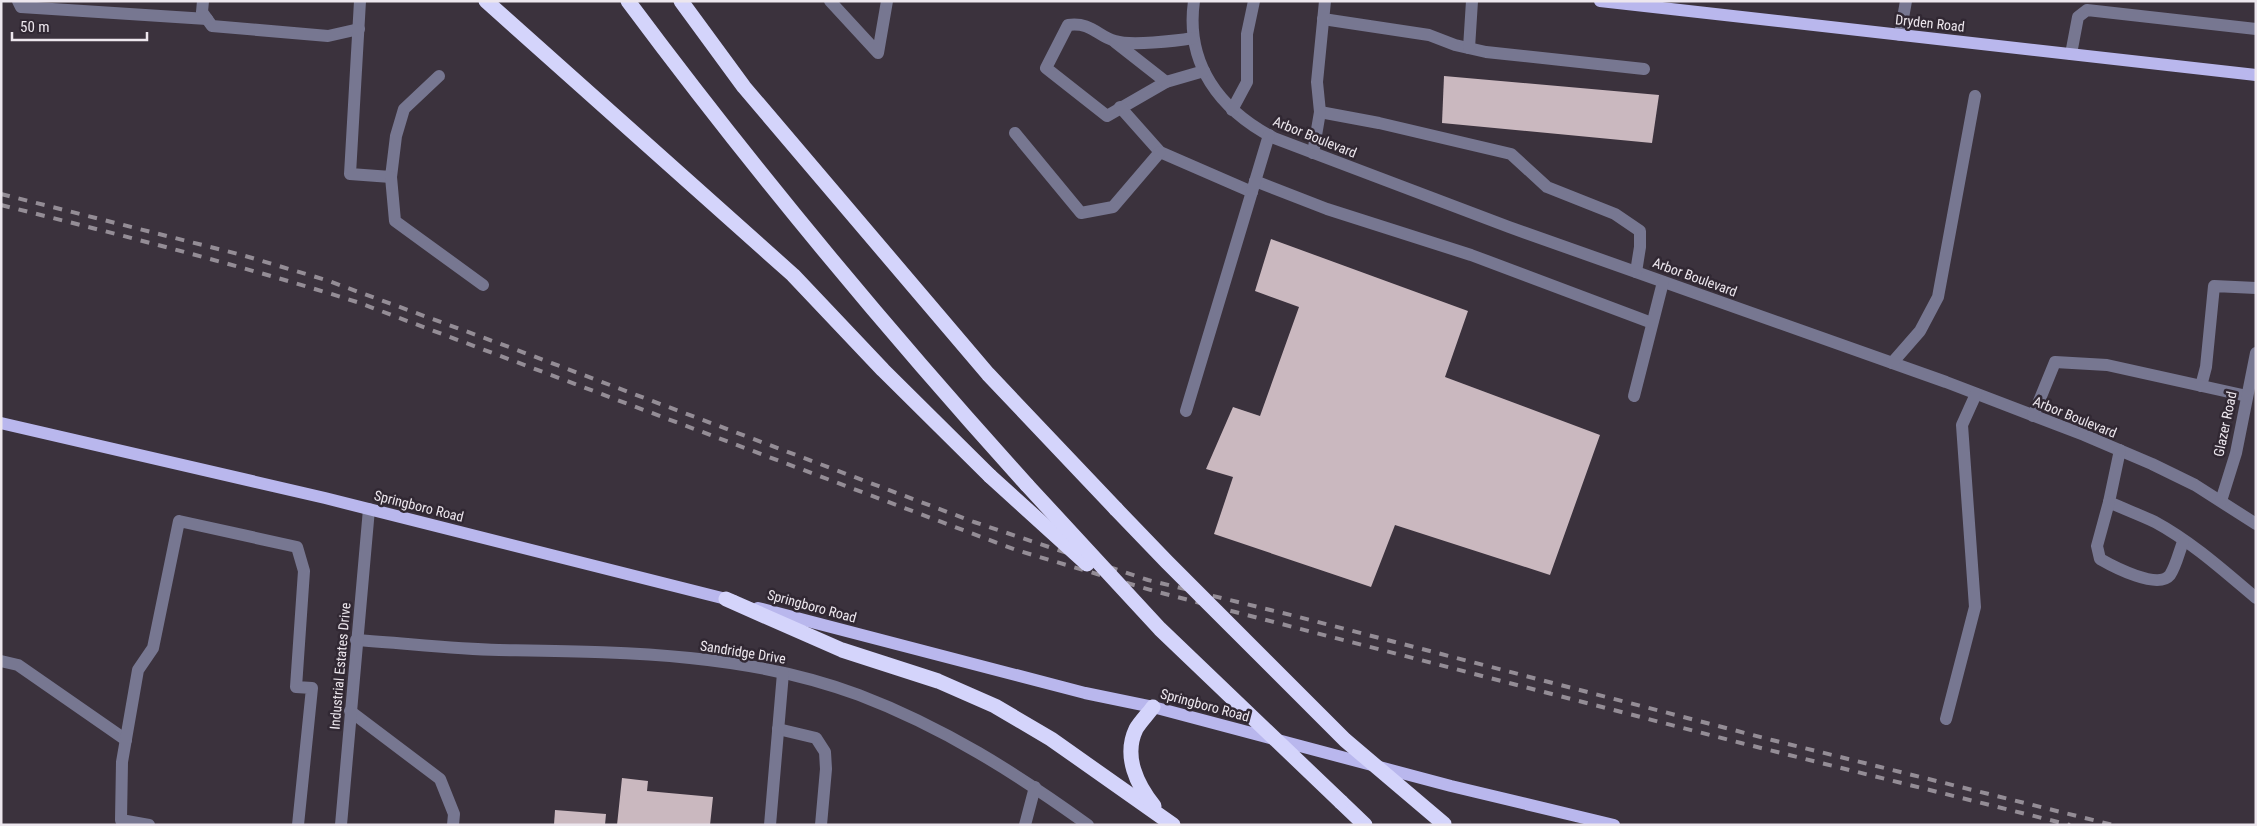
<svg xmlns="http://www.w3.org/2000/svg" width="2257" height="826" font-family="'Roboto Condensed',sans-serif">
	<style>
		.building { fill: #cab8bf }
		.lines { fill: none; stroke-linecap: round; stroke-linejoin: round }
		.minor { stroke: #777791; stroke-width: 12 }
		.major { stroke: #b9b7ed; stroke-width: 12 }
		.highway { stroke: #d4d4fb; stroke-width: 15 }
		.rail { stroke: #948d96; stroke-width: 4; stroke-dasharray: 9 9; stroke-linecap: butt }
		.highway-bridge { stroke: #d4d4fb; stroke-width: 15 }
		.labels { text-anchor: middle; stroke-width: 5; stroke-linejoin: round; paint-order: stroke }
		.street-label { font-size: 14px; fill: #ede7ee; stroke: #312833 }
	</style>
	<rect width="100%" height="100%" fill="#3b323d"/>
	<g class="building">
		<path d="M1444 76 1659 95 1652 143 1442 123Z"/>
		<path d="M1271 239 1468 311 1445 377 1600 435 1550 575 1395 525 1371 587 1214 534 1233 477 1206 469 1233 407 1260 416 1299 307 1255 291Z"/>
		<path d="M622 778 648 781 647 791 713 797 710 825H617Z"/>
		<path d="M555 810 606 814 605 825H554Z"/>
	</g>
	<g class="lines">
		<g class="minor">
			<path d="M18 1 21 7 207 19"/>
			<path d="M203 1 202 12 212 26 328 36 359 29"/>
			<path d="M360 1 350 174 391 177 396 136 404 109 439 76"/>
			<path d="M830 1 878 53 887 1"/>
			<path d="M1194 1C1185 64 1220 110 1274 138L1509 227 1946 382 2084 435 2152 464 2195 485 2256 524"/>
			<path d="M1323 19 1429 35 1455 45 1486 52 1644 69"/>
			<path d="M1900 35 1906 1"/>
			<path d="M1193 38C1176 41 1130 46 1115 41 1097 36 1092 22 1068 25L1046 68 1107 116 1166 82 1204 71"/>
			<path d="M1115 42 1166 82"/>
			<path d="M1469 48 1472 1"/>
			<path d="M2071 54 2078 17 2087 10 2256 29"/>
			<path d="M1120 107 1160 152 1252 192"/>
			<path d="M1232 110 1247 82V34L1254 1"/>
			<path d="M1320 112 1379 123 1511 154 1547 187 1615 214 1640 231V247L1636 272"/>
			<path d="M1015 133 1081 213 1113 207 1160 152"/>
			<path d="M1313 153 1320 112 1317 82 1325 1"/>
			<path d="M391 177 395 221 483 285"/>
			<path d="M1255 181 1327 209 1471 255 1652 323"/>
			<path d="M1892 363 1920 331 1938 297 1975 96"/>
			<path d="M2201 386 2206 367 2214 286 2256 288"/>
			<path d="M1634 396 1663 282"/>
			<path d="M1186 411 1269 135"/>
			<path d="M2033 416 2055 362 2107 365 2247 396"/>
			<path d="M2120 450 2109 502C2124 509 2140 515 2155 522 2192 542 2224 571 2256 598"/>
			<path d="M2221 501 2236 453 2256 353"/>
			<path d="M2109 502 2097 546 2100 559C2114 567 2158 590 2170 575 2176 566 2179 552 2183 542"/>
			<path d="M356 640C404 643 452 649 499 650 620 652 745 652 859 695 943 727 1016 773 1088 825"/>
			<path d="M1 661 18 665 126 740"/>
			<path d="M350 711 440 779 454 814 453 825"/>
			<path d="M1946 719 1975 607 1962 425 1976 394"/>
			<path d="M778 729 816 738 825 752 826 769 821 825"/>
			<path d="M149 825 121 820 122 762 138 670 153 648 179 521 297 547 304 571 296 687 312 688 298 825"/>
			<path d="M341 825 369 509"/>
			<path d="M770 825 783 673"/>
			<path d="M1025 825 1035 787"/>
		</g>
		<g class="major">
			<path d="M1600 1 2256 75"/>
			<path d="M1 423 325 498 734 601"/>
			<path d="M758 608 1085 693 1153 707 1451 786 1614 825"/>
		</g>
		<g class="highway">
			<path d="M486 1 793 275 883 370 990 476"/>
			<path d="M628 1C753 169 887 330 1027 485"/>
			<path d="M681 1 744 87 988 374 1116 509"/>
			<path d="M726 599 842 650 938 681 995 706 1051 739 1173 825"/>
			<path d="M1153 707C1148 714 1140 722 1136 729 1123 756 1137 785 1154 806"/>
			<path d="M1341 802 1365 825"/>
		</g>
		<g class="rail">
			<path d="M1 194 242 255 326 280 509 347 974 522 1148 580 1295 616 1772 740 2113 825"/>
			<path d="M1 205C121 235 240 265 357 302L1016 550 1154 591 1741 743 2070 825"/>
		</g>
		<g class="highway-bridge">
			<path d="M990 476 1087 564"/>
			<path d="M1027 485 1160 629 1341 802"/>
			<path d="M1116 509 1167 562 1345 740 1444 824"/>
		</g>
	</g>
	<g class="labels">
		<g class="street-label">
			<text transform="translate(1930 23) rotate(6)" y="5">Dryden Road</text>
			<text transform="translate(1315 137) rotate(22)" y="5">Arbor Boulevard</text>
			<text transform="translate(1695 277) rotate(20)" y="5">Arbor Boulevard</text>
			<text transform="translate(2075 417) rotate(22)" y="5">Arbor Boulevard</text>
			<text transform="translate(2225 424) rotate(-78)" y="5">Glazer Road</text>
			<text transform="translate(419 506) rotate(14)" y="5">Springboro Road</text>
			<text transform="translate(812 606) rotate(15)" y="5">Springboro Road</text>
			<text transform="translate(743 652) rotate(9)" y="5">Sandridge Drive</text>
			<text transform="translate(340 666) rotate(-85)" y="5">Industrial Estates Drive</text>
			<text transform="translate(1205 705) rotate(15)" y="5">Springboro Road</text>
		</g>
	</g>
	<rect width="2257" height="826" fill="none" stroke="#ede7ee" stroke-width="5"/>
	<path d="M12 32v8h135v-8" fill="none" stroke="#ede7ee" stroke-width="2.5"/>
	<text x="20" y="32" font-size="15" fill="#ede7ee" stroke="#312833" stroke-width="4" paint-order="stroke">50 m</text>
</svg>
